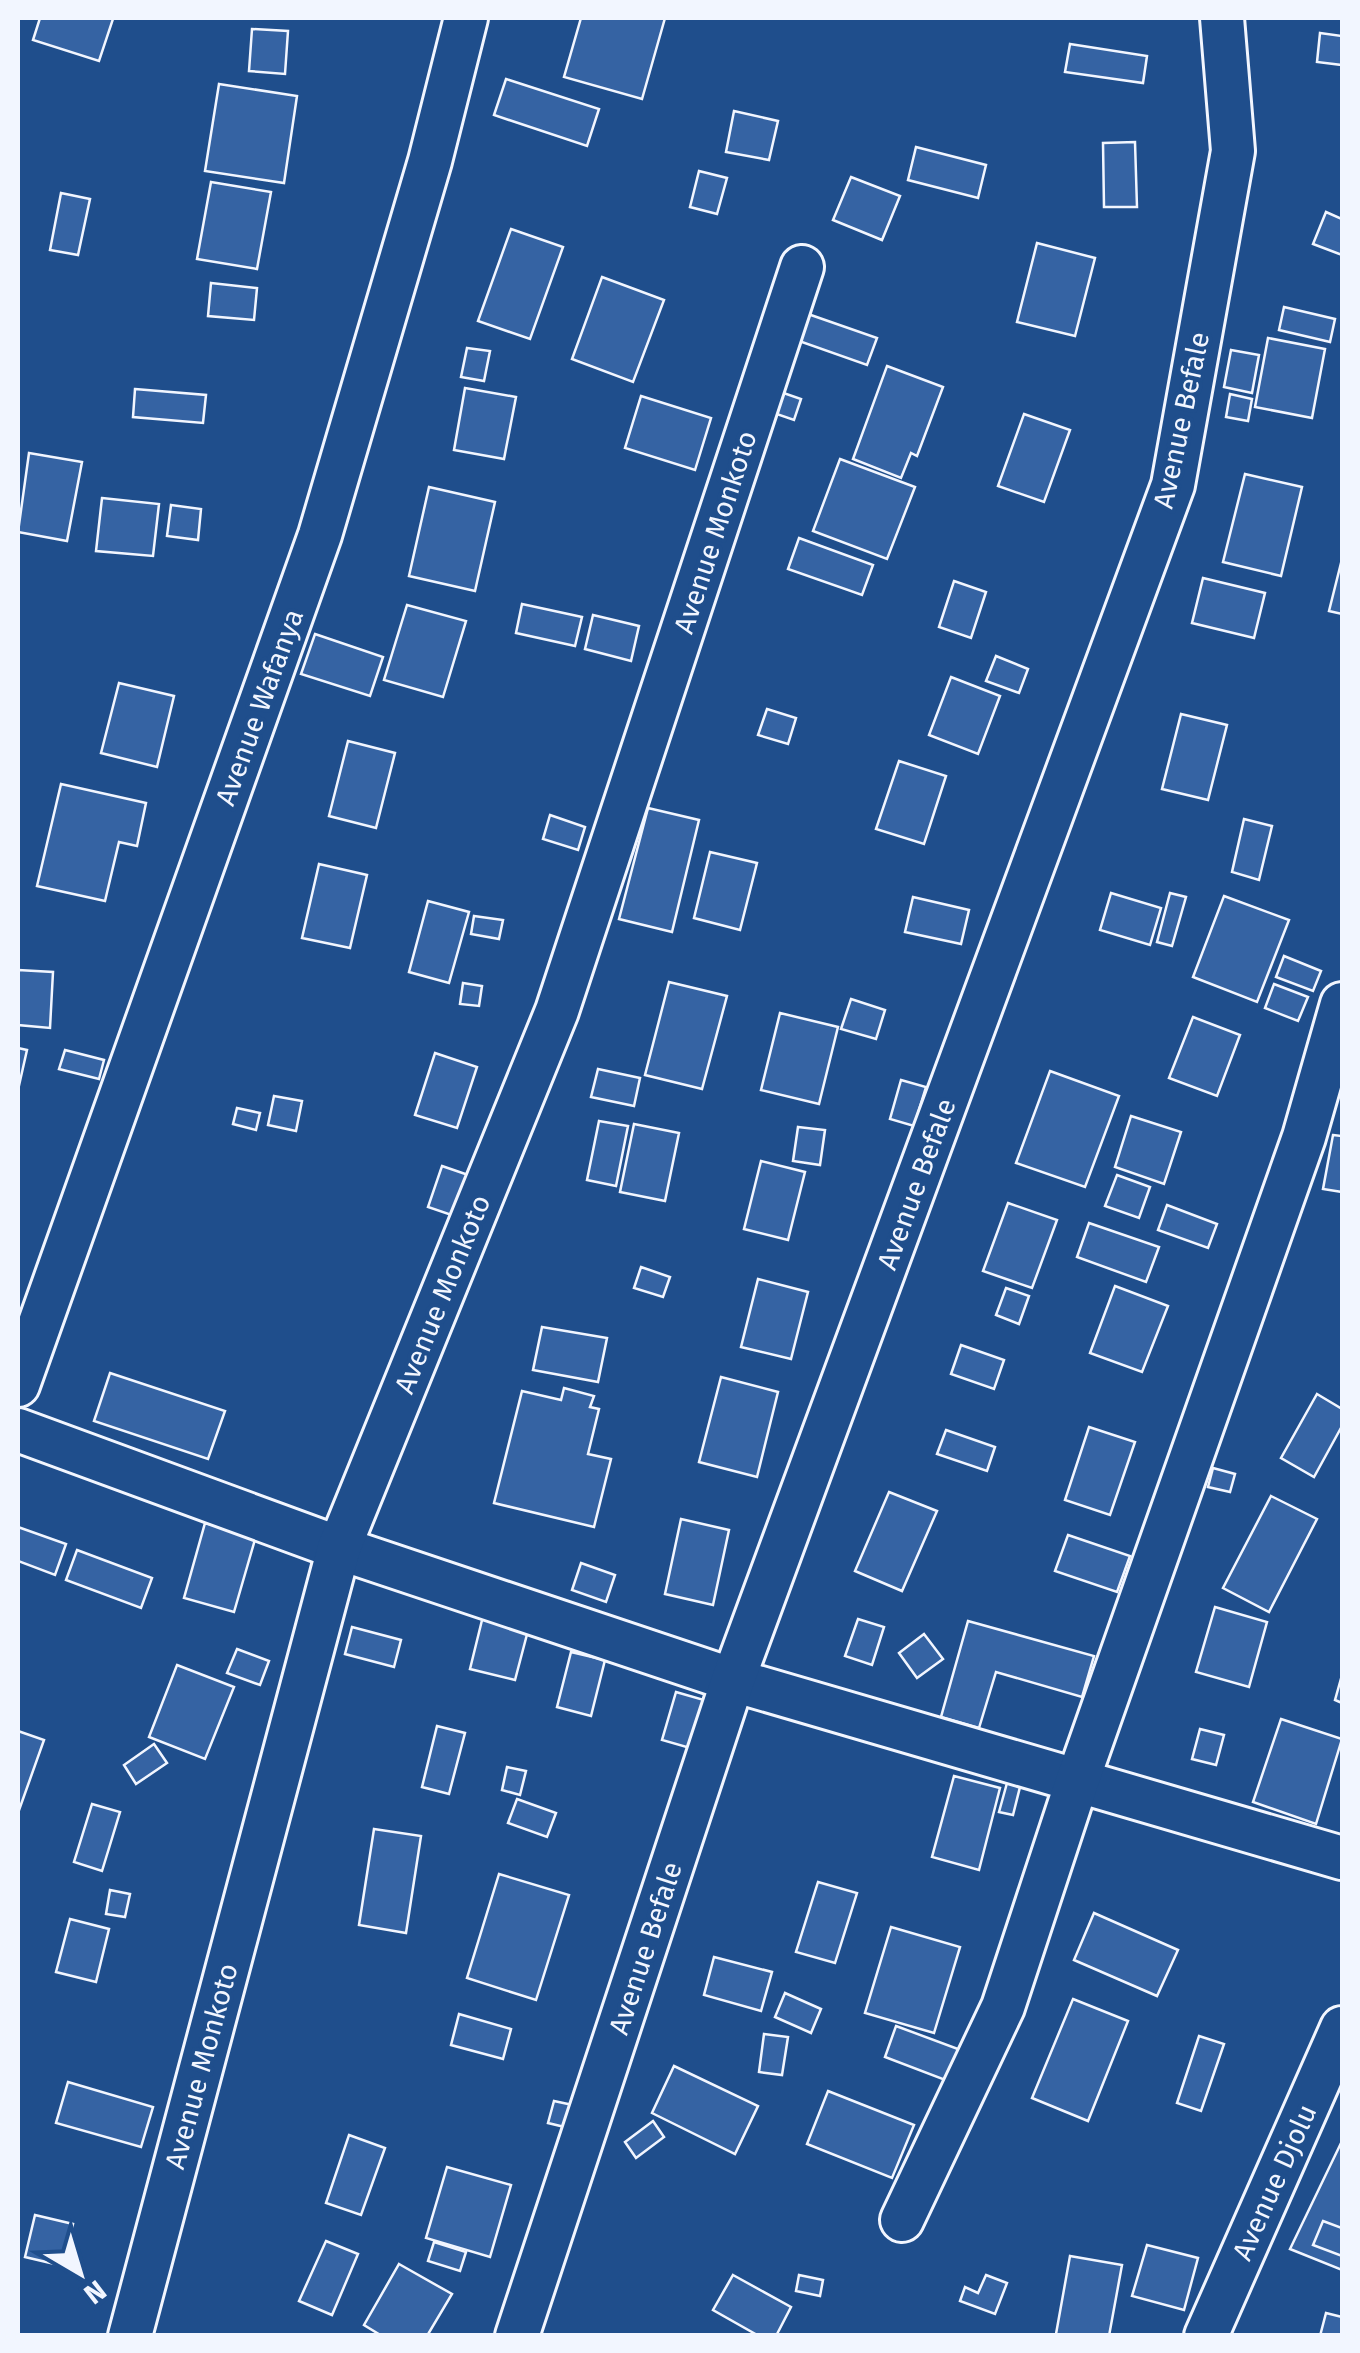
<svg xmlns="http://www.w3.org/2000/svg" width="1360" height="2353" font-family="'Fira Sans',sans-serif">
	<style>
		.building { fill: #3563a3; stroke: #f2f6ff; stroke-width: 2.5 }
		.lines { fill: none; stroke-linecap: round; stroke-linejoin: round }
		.street-casing { stroke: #f2f6ff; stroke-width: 48 }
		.street { stroke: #1f4e8c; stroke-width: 42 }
		.labels { text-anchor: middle; stroke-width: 8; stroke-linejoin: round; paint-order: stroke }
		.street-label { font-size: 28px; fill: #f2f6ff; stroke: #1f4e8c }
	</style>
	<rect width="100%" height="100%" fill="#1f4e8c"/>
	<g class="building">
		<path d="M40 18H109L113 19 99 61 33 40Z"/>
		<path d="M581 18H665L642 99 564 77Z"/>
		<path d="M252 29 288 31 285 74 249 71Z"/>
		<path d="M1320 33 1342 36V65L1317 62Z"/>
		<path d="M1070 44 1147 56 1143 83 1065 72Z"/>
		<path d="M506 79 599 109 587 146 494 115Z"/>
		<path d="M219 84 297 96 284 183 205 171Z"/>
		<path d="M734 111 778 121 769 160 726 152Z"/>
		<path d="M1135 142 1137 207H1104L1103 143Z"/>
		<path d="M916 147 986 165 978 198 908 180Z"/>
		<path d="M699 171 727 178 717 214 690 207Z"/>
		<path d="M851 177 900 196 882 240 833 220Z"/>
		<path d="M211 182 271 192 257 269 197 259Z"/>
		<path d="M61 193 90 199 78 255 50 250Z"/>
		<path d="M1326 212 1342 219V255L1313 244Z"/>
		<path d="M511 229 563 247 530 339 478 321Z"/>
		<path d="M1037 243 1095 258 1075 336 1017 322Z"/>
		<path d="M602 277 664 300 633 382 572 359Z"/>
		<path d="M211 283 257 288 254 320 208 316Z"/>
		<path d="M1284 307 1335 319 1330 342 1279 330Z"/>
		<path d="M808 314 877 338 867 365 799 341Z"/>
		<path d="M1268 338 1325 349 1312 418 1255 407Z"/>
		<path d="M467 348 490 351 484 381 461 377Z"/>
		<path d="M1231 350 1259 355 1252 393 1224 387Z"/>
		<path d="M887 366 943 387 917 456 911 453 901 478 853 459Z"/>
		<path d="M465 388 516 397 504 459 454 450Z"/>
		<path d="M135 389 206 395 203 423 133 417Z"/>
		<path d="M772 389 801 399 794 420 765 410Z"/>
		<path d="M1230 394 1252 399 1248 421 1226 417Z"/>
		<path d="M641 396 711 418 695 470 625 448Z"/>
		<path d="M1024 414 1070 430 1044 502 998 486Z"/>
		<path d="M29 453 82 462 67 541 18 532Z"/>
		<path d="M840 459 915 487 887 559 813 531Z"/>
		<path d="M1245 474 1302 487 1281 576 1223 562Z"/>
		<path d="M429 487 495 502 475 591 409 576Z"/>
		<path d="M102 498 159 504 153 556 96 551Z"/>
		<path d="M171 505 201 509 198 540 167 536Z"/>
		<path d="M799 538 873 565 862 595 788 569Z"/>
		<path d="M1342 559V614L1329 611Z"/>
		<path d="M1203 578 1265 593 1254 638 1192 623Z"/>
		<path d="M954 581 986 592 971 638 939 627Z"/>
		<path d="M522 604 582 617 575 646 516 633Z"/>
		<path d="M407 605 466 621 443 697 384 680Z"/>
		<path d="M593 615 639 626 631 661 585 649Z"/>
		<path d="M315 634 383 657 370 696 301 674Z"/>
		<path d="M996 656 1028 669 1019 693 986 681Z"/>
		<path d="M951 677 1000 696 978 754 929 735Z"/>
		<path d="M119 683 174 696 157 767 101 753Z"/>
		<path d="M767 709 796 718 788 744 758 735Z"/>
		<path d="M1181 714 1227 725 1208 800 1162 789Z"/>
		<path d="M348 741 395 753 376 828 329 816Z"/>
		<path d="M899 761 946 776 924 844 876 829Z"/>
		<path d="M61 784 146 803 137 846 119 842 105 901 37 886Z"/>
		<path d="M648 808 699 820 672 932 619 919Z"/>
		<path d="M550 815 585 827 578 850 543 839Z"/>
		<path d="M1244 819 1272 826 1259 880 1232 872Z"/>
		<path d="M710 852 757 863 740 930 694 918Z"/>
		<path d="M319 864 367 875 350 948 302 938Z"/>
		<path d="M1111 893 1161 908 1150 945 1100 930Z"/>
		<path d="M1170 893 1186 897 1172 946 1157 942Z"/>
		<path d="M1224 896 1289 920 1257 1002 1193 977Z"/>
		<path d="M913 897 969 910 961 944 905 932Z"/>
		<path d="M428 901 469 912 449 983 409 972Z"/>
		<path d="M474 916 503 920 499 939 471 934Z"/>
		<path d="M1284 956 1321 971 1313 991 1276 977Z"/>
		<path d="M18 970 53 972 50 1028 18 1025Z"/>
		<path d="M669 982 727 996 702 1089 645 1075Z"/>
		<path d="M463 983 482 986 479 1006 460 1004Z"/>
		<path d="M1274 984 1308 997 1298 1021 1265 1008Z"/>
		<path d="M851 999 885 1010 876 1039 841 1029Z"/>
		<path d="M780 1013 838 1027 819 1104 761 1090Z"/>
		<path d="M1193 1017 1240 1035 1217 1096 1169 1078Z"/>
		<path d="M18 1048 27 1050 18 1090Z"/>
		<path d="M65 1050 104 1060 99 1079 59 1069Z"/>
		<path d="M435 1053 477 1067 457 1128 415 1115Z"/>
		<path d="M598 1069 640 1078 634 1106 591 1097Z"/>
		<path d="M1050 1071 1119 1096 1085 1187 1016 1163Z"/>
		<path d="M901 1080 926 1087 914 1126 890 1119Z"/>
		<path d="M274 1096 302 1101 296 1131 268 1125Z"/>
		<path d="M237 1108 260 1113 256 1130 233 1124Z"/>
		<path d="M1131 1116 1181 1132 1164 1184 1115 1167Z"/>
		<path d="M599 1121 628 1126 616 1186 587 1180Z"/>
		<path d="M634 1124 679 1133 665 1201 620 1192Z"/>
		<path d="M798 1127 825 1130 820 1165 793 1161Z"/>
		<path d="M1333 1135 1342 1136V1192L1323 1189Z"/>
		<path d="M761 1161 805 1172 788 1240 744 1229Z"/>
		<path d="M442 1166 483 1180 469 1221 428 1207Z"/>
		<path d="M1117 1175 1150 1187 1139 1218 1105 1206Z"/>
		<path d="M1008 1203 1057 1220 1032 1288 983 1271Z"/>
		<path d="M1167 1205 1217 1224 1208 1248 1158 1230Z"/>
		<path d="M1089 1223 1159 1247 1146 1282 1077 1257Z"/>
		<path d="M641 1267 670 1277 663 1297 634 1288Z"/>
		<path d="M758 1279 808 1292 791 1359 741 1347Z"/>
		<path d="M1115 1286 1168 1306 1142 1372 1090 1353Z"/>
		<path d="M1006 1288 1029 1296 1019 1324 996 1315Z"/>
		<path d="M542 1327 607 1338 598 1382 533 1370Z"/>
		<path d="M961 1345 1004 1360 994 1389 951 1374Z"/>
		<path d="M110 1373 225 1411 208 1459 94 1421Z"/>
		<path d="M721 1377 778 1392 757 1477 699 1462Z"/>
		<path d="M564 1388 594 1396 590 1407 599 1409 588 1454 611 1459 594 1527 494 1503 522 1391 561 1400Z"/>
		<path d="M1317 1394 1342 1409V1426L1314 1477 1281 1458Z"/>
		<path d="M1089 1427 1135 1442 1110 1515 1065 1500Z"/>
		<path d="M946 1430 995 1447 987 1471 937 1454Z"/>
		<path d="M1213 1468 1235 1474 1230 1492 1208 1487Z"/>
		<path d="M889 1492 937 1511 902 1591 855 1571Z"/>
		<path d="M1271 1496 1317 1519 1269 1612 1223 1588Z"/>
		<path d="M681 1519 729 1530 713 1605 665 1594Z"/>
		<path d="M205 1523 256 1536 234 1612 184 1598Z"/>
		<path d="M18 1527 66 1544 55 1575 18 1561Z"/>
		<path d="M1068 1535 1130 1556 1117 1592 1055 1571Z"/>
		<path d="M77 1550 152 1578 141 1608 66 1580Z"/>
		<path d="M581 1563 615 1575 606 1602 572 1590Z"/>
		<path d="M1215 1607 1267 1622 1249 1687 1196 1672Z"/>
		<path d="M484 1612 530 1623 515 1680 470 1669Z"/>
		<path d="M858 1619 884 1627 872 1665 845 1656Z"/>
		<path d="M968 1621 1094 1656 1082 1697 996 1672 979 1728 941 1717Z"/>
		<path d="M352 1627 401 1640 394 1667 345 1654Z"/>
		<path d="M924 1634 943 1659 917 1678 899 1653Z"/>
		<path d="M237 1649 269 1661 260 1685 227 1673Z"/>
		<path d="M571 1652 605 1660 591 1716 557 1707Z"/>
		<path d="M177 1665 234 1687 205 1759 149 1737Z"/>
		<path d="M1342 1675V1703L1335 1700Z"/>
		<path d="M676 1692 711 1702 697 1750 662 1740Z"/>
		<path d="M1281 1719 1342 1739 1316 1824 1253 1802Z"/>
		<path d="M437 1726 465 1733 449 1794 422 1787Z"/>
		<path d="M1200 1729 1224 1735 1216 1765 1192 1759Z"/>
		<path d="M18 1731 44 1740 18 1813Z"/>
		<path d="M154 1744 167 1763 136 1784 124 1765Z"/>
		<path d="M507 1767 526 1771 520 1795 502 1790Z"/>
		<path d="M954 1776 1000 1788 979 1870 932 1857Z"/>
		<path d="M1007 1783 1020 1787 1013 1815 999 1812Z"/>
		<path d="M517 1799 556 1813 547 1837 508 1823Z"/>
		<path d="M92 1804 120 1812 102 1871 74 1862Z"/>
		<path d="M374 1829 421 1836 406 1933 359 1925Z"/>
		<path d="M499 1874 569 1895 536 2000 467 1978Z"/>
		<path d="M818 1882 857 1893 835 1963 796 1952Z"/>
		<path d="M110 1890 130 1894 125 1917 106 1914Z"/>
		<path d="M1094 1913 1178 1950 1157 1996 1074 1960Z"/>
		<path d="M70 1919 109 1929 96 1982 56 1972Z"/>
		<path d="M891 1927 960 1947 934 2033 865 2013Z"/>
		<path d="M714 1957 772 1972 761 2011 704 1995Z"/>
		<path d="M785 1993 821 2009 811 2033 775 2017Z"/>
		<path d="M1073 1999 1128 2021 1088 2121 1032 2098Z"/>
		<path d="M459 2014 511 2029 503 2059 451 2045Z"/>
		<path d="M896 2026 966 2052 953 2083 885 2057Z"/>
		<path d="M764 2034 788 2037 782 2075 759 2072Z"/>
		<path d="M1199 2036 1224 2044 1201 2111 1177 2103Z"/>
		<path d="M674 2066 758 2106 735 2154 652 2113Z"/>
		<path d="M68 2082 153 2107 141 2147 56 2123Z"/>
		<path d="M828 2091 914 2125 892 2178 807 2144Z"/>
		<path d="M554 2101 582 2107 577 2130 548 2123Z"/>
		<path d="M653 2121 664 2137 636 2158 625 2142Z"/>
		<path d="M349 2135 385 2148 361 2215 326 2203Z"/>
		<path d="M1342 2141V2270L1290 2249Z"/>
		<path d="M447 2167 511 2185 490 2257 426 2238Z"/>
		<path d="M35 2215 73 2224 63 2266 25 2257Z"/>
		<path d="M1323 2221 1342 2228V2256L1313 2245Z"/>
		<path d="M326 2241 358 2254 332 2315 299 2301Z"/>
		<path d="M434 2242 466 2252 460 2271 428 2261Z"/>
		<path d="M1147 2245 1198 2258 1184 2310 1132 2296Z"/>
		<path d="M1070 2256 1122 2265 1109 2336 1056 2334Z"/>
		<path d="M399 2264 452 2294 427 2336H382L364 2325Z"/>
		<path d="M733 2275 791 2307 776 2336H759L713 2310Z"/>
		<path d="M799 2275 823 2280 820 2296 796 2291Z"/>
		<path d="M986 2275 1007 2283 995 2314 960 2301 965 2287 978 2293Z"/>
		<path d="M1326 2313 1342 2317V2336H1320Z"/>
	</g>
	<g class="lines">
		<defs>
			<g id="street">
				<path d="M18 1385 320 535 430 161 466 18"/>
				<path d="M18 1430 339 1548 733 1680 1342 1858"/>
				<path d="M902 2220 1003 2007 1077 1782 1304 1137 1342 1004"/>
				<path d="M130 2336 339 1548 557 1011 802 267"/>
				<path d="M517 2336 733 1680 1173 485 1233 151 1222 18"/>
				<path d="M1206 2336 1342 2028"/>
			</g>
		</defs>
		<use href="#street" class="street-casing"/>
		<use href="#street" class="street"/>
	</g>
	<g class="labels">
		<g class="street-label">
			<text transform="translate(1181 420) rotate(-78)" y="10">Avenue Befale</text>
			<text transform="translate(715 532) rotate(-72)" y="10">Avenue Monkoto</text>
			<text transform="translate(259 707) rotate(-70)" y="10">Avenue Wafanya</text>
			<text transform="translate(916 1184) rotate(-70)" y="10">Avenue Befale</text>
			<text transform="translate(442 1294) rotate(-68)" y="10">Avenue Monkoto</text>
			<text transform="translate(645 1948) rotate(-72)" y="10">Avenue Befale</text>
			<text transform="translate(201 2066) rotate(-75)" y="10">Avenue Monkoto</text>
			<text transform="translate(1274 2182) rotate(-66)" y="10">Avenue Djolu</text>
		</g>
	</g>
	<rect width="1360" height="2353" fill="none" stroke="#f2f6ff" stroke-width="40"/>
	<g transform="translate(80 2273) rotate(142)" stroke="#1f4e8c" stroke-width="8" paint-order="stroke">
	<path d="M0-8L18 38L0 25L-18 38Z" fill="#f2f6ff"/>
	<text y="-15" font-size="28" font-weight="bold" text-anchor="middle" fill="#f2f6ff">N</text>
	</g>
</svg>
